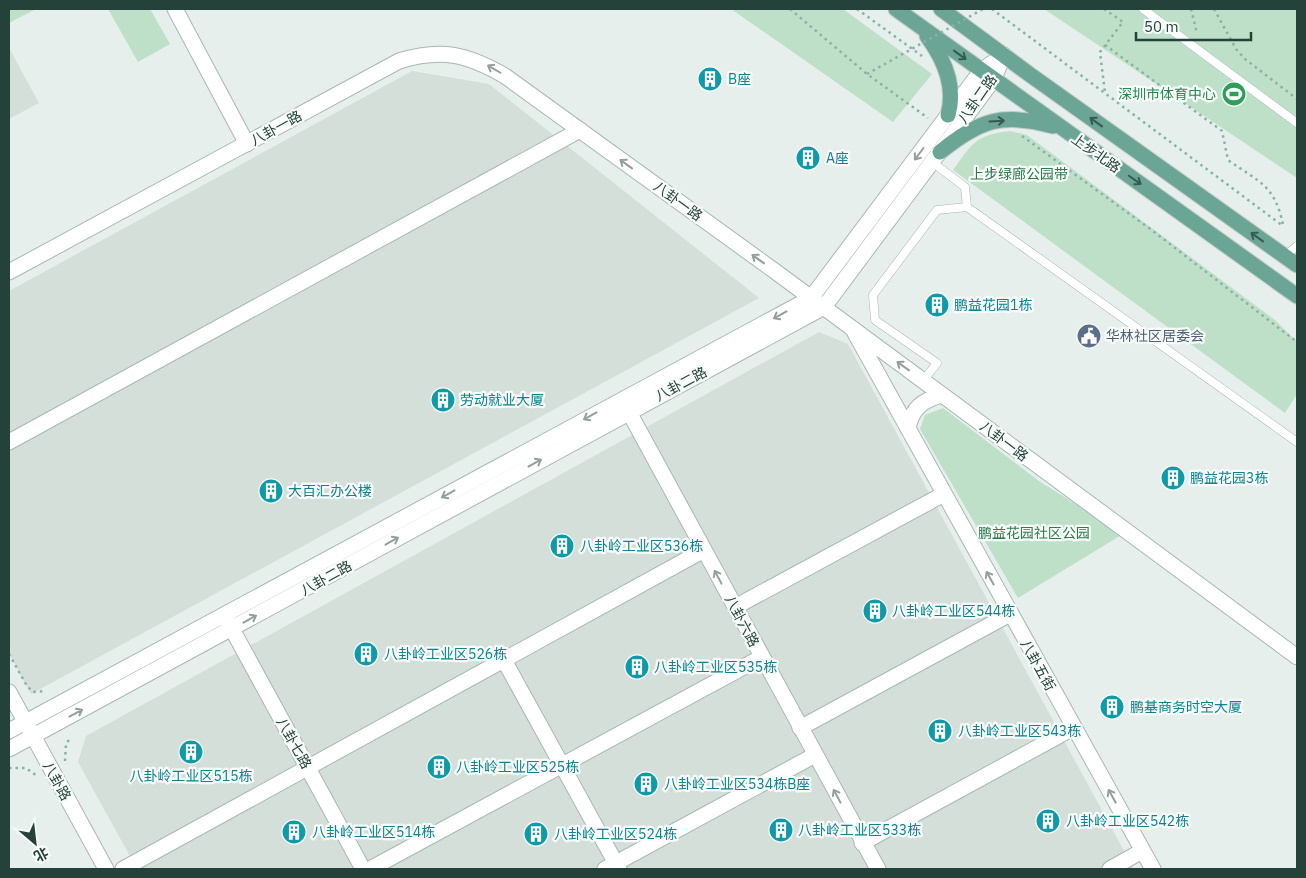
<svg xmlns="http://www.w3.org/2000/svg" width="1306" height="878" font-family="'IBM Plex Sans','Noto Sans SC',sans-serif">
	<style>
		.built { fill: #d4dfda }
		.green { fill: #bfe0c8 }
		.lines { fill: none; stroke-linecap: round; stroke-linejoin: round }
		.service-casing { stroke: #a8b8b2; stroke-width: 9 }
		.minor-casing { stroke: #a8b8b2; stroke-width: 17 }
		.tertiary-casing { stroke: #a8b8b2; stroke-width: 17 }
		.primary-casing { stroke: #c2cac8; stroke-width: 17 }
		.path { stroke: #86b3a5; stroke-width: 2.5; stroke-dasharray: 2.5 4; stroke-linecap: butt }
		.service { stroke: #fff; stroke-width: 8 }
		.minor { stroke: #fff; stroke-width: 15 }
		.tertiary { stroke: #fff; stroke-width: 15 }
		.primary { stroke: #6aa596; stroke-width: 15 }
		.path-bridge { stroke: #86b3a5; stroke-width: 2.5; stroke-dasharray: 2.5 4; stroke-linecap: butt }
		.oneway { stroke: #365b51 }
		.oneway2 { stroke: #92a09c }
		.labels { text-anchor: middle; stroke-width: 4.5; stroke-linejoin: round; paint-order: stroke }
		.culture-label { font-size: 14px; fill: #0d838f; stroke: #f7fbf9; text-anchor: start }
		.leisure-label { font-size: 14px; fill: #27864d; stroke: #f7fbf9; text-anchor: end }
		.street-label { font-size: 14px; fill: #24423a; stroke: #f7fbf9 }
		.park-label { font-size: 14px; fill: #2d7a4b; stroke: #f7fbf9 }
		.service-label { font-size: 14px; fill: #4e5e75; stroke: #f7fbf9; text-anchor: start }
	</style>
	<rect width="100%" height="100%" fill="#e6efeb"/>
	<g class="built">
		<path d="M9 48 39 103 9 119Z"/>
		<path d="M412 71 489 84 759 298 31 694 9 654V291Z"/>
		<path d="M819 332 848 344 1134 869H137L78 762 86 736Z"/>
	</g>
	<g class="green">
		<path d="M9 9H36L9 23Z"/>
		<path d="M108 9H150L170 44 138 62Z"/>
		<path d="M731 9H843L932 74 893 122Z"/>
		<path d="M1044 9H1297V178Z"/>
		<path d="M1010 131 1027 135 1275 320 1297 342V394L1285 413 953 170C973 143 975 135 1010 131Z"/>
		<path d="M943 408 1039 481 1123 534 1018 598 920 429 925 415Z"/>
	</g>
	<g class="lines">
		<defs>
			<g id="service">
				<path d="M1143 9 1297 123"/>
				<path d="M932 162 965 187 967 207"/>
				<path d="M1284 257 1297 246"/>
				<path d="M923 381 937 363 875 320 873 295 937 210 967 207 1297 442"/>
			</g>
			<g id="minor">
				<path d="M175 9 247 144"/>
				<path d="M623 401 878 869"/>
				<path d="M9 442 580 130"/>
				<path d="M735 607 944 494"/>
				<path d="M226 618 363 869"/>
				<path d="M504 660 619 869"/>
				<path d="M800 728 1010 614"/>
				<path d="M862 843 1073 728"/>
				<path d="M123 869 704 550"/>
				<path d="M370 869 762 657"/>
				<path d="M605 869 815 755"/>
				<path d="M1110 869 1142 851"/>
			</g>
			<g id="tertiary">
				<path d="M9 272 399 61C442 48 467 54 505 76L776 272 1297 657"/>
				<path d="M855 333 1153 869"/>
				<path d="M908 428C912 408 923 400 942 395"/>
				<path d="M9 692 106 869"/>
				<path d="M9 731 811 298 981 71 992 63"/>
				<path d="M9 749 824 307 993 80 1004 55"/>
			</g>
			<g id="primary">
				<path d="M896 9 1297 296"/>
				<path d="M941 9 1029 74 1297 265"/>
				<path d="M927 36C944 59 956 87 948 115"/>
				<path d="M940 152C980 120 1002 112 1053 126"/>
			</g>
		</defs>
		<use href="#service" class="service-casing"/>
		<use href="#minor" class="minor-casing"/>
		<use href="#tertiary" class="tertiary-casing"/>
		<use href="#primary" class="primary-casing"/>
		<g class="path">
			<path d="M790 9 867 74 928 118"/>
			<path d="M857 9 922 56"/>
			<path d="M992 9 1283 226"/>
			<path d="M1104 9 1123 22 1100 52 1105 93"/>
			<path d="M1191 9 1196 29 1193 33"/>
			<path d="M1214 9 1236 49 1245 59 1297 99"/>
			<path d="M1105 45 1222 131 1228 160C1259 182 1275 185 1283 225"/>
			<path d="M1022 136 1153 231 1297 342"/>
			<path d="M9 654 27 686 33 692 46 691"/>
			<path d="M65 761 66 744 71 737"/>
			<path d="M9 768H26L37 776"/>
		</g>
		<use href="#service" class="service"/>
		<use href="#minor" class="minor"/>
		<use href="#tertiary" class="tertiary"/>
		<use href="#primary" class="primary"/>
		<path class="path-bridge" d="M867 74 983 9"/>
	</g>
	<defs><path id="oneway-shaft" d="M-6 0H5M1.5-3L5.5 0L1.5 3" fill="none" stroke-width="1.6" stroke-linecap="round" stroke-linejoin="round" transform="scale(1.25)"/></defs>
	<g class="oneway">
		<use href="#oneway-shaft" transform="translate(960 55) rotate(36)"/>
		<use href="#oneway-shaft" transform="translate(997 121) rotate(-3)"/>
		<use href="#oneway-shaft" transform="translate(1096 122) rotate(-144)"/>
		<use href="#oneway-shaft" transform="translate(1135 180) rotate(35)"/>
		<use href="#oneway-shaft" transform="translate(1257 237) rotate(-144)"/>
	</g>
	<g class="oneway2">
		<use href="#oneway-shaft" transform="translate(494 69) rotate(-150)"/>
		<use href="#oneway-shaft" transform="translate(919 154) rotate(127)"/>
		<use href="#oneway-shaft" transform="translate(626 164) rotate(-144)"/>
		<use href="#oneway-shaft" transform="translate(758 259) rotate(-144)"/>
		<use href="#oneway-shaft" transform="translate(780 315) rotate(151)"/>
		<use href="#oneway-shaft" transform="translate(903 366) rotate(-144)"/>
		<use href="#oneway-shaft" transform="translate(590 416) rotate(151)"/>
		<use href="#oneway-shaft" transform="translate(535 463) rotate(-29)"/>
		<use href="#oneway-shaft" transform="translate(448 494) rotate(151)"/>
		<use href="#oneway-shaft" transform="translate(392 541) rotate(-29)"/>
		<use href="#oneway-shaft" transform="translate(718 577) rotate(-118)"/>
		<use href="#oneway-shaft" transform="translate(990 578) rotate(-119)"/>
		<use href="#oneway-shaft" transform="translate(250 619) rotate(-29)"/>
		<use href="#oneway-shaft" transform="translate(76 713) rotate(-28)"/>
		<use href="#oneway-shaft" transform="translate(837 796) rotate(-118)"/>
		<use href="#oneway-shaft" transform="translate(1112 796) rotate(-119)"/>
	</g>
	<defs>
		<symbol id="building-disc" viewBox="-11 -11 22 22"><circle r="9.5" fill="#0f9aa8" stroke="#f7fbf9"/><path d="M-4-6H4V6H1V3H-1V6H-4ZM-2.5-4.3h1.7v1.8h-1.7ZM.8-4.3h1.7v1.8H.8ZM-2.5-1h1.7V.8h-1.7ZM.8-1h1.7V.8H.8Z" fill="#fff"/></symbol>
		<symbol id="stadium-disc" viewBox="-11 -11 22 22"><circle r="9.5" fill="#2e9e5b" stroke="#f7fbf9"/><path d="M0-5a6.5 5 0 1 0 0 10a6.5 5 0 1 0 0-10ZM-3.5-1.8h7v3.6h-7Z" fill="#fff"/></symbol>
		<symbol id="civic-disc" viewBox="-11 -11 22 22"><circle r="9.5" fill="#5c6f8a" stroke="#f7fbf9"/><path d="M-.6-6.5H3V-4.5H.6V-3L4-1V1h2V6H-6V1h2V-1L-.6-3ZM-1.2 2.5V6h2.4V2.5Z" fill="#fff"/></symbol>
	</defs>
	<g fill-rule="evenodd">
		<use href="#building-disc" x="696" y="65" width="28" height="28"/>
		<use href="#stadium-disc" x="1220" y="80" width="28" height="28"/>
		<use href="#building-disc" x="794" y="144" width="28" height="28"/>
		<use href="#building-disc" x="923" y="291" width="28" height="28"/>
		<use href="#civic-disc" x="1075" y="322" width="28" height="28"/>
		<use href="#building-disc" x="429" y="386" width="28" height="28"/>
		<use href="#building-disc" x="1159" y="464" width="28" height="28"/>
		<use href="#building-disc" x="257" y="477" width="28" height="28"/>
		<use href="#building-disc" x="548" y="532" width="28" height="28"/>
		<use href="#building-disc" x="861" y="597" width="28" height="28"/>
		<use href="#building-disc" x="352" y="640" width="28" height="28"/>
		<use href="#building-disc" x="623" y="653" width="28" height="28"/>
		<use href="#building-disc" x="1098" y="693" width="28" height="28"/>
		<use href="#building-disc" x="926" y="717" width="28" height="28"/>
		<use href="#building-disc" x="177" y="738" width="28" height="28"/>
		<use href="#building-disc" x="425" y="753" width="28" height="28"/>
		<use href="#building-disc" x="632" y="770" width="28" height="28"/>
		<use href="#building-disc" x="1034" y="807" width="28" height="28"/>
		<use href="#building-disc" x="767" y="816" width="28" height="28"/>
		<use href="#building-disc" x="280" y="818" width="28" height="28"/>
		<use href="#building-disc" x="522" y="820" width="28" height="28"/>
	</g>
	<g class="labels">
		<g class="culture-label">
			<text x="728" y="84">B座</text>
			<text x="826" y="163">A座</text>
			<text x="954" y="310">鹏益花园1栋</text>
			<text x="460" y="405">劳动就业大厦</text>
			<text x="1190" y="483">鹏益花园3栋</text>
			<text x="288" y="496">大百汇办公楼</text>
			<text x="580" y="551">八卦岭工业区536栋</text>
			<text x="892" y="616">八卦岭工业区544栋</text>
			<text x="384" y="659">八卦岭工业区526栋</text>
			<text x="654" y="672">八卦岭工业区535栋</text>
			<text x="1130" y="712">鹏基商务时空大厦</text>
			<text x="958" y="736">八卦岭工业区543栋</text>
			<text x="456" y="772">八卦岭工业区525栋</text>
			<text x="191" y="781" text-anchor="middle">八卦岭工业区515栋</text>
			<text x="664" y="789">八卦岭工业区534栋B座</text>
			<text x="1066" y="826">八卦岭工业区542栋</text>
			<text x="798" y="835">八卦岭工业区533栋</text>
			<text x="312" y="837">八卦岭工业区514栋</text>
			<text x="554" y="839">八卦岭工业区524栋</text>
		</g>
		<g class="leisure-label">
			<text x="1216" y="99">深圳市体育中心</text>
		</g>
		<g class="street-label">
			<text transform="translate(977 99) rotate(-55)" y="5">八卦二路</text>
			<text transform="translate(276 128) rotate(-29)" y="5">八卦一路</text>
			<text transform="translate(1096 153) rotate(35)" y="5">上步北路</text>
			<text transform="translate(678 201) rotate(36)" y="5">八卦一路</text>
			<text transform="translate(681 384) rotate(-28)" y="5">八卦二路</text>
			<text transform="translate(1004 441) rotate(37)" y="5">八卦一路</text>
			<text transform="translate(326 578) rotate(-29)" y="5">八卦二路</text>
			<text transform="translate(742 621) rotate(62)" y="5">八卦六路</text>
			<text transform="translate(1038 665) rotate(61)" y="5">八卦五街</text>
			<text transform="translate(294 743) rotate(61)" y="5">八卦七路</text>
			<text transform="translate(57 781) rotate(61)" y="5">八卦路</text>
		</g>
		<g class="park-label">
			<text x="1019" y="179">上步绿廊公园带</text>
			<text x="1034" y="538">鹏益花园社区公园</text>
		</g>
		<g class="service-label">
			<text x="1106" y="341">华林社区居委会</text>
		</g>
	</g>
	<rect width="1306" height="878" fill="none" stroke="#24423a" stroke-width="20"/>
	<g transform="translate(35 843) rotate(152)" stroke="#f7fbf9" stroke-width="4" paint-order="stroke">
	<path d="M0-4L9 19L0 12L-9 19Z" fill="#24423a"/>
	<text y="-8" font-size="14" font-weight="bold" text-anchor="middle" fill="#24423a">北</text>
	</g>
	<path d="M1136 32v8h115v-8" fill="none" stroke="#24423a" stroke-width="2.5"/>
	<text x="1144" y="32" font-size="15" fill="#24423a" stroke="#f7fbf9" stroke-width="4" paint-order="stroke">50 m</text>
</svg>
